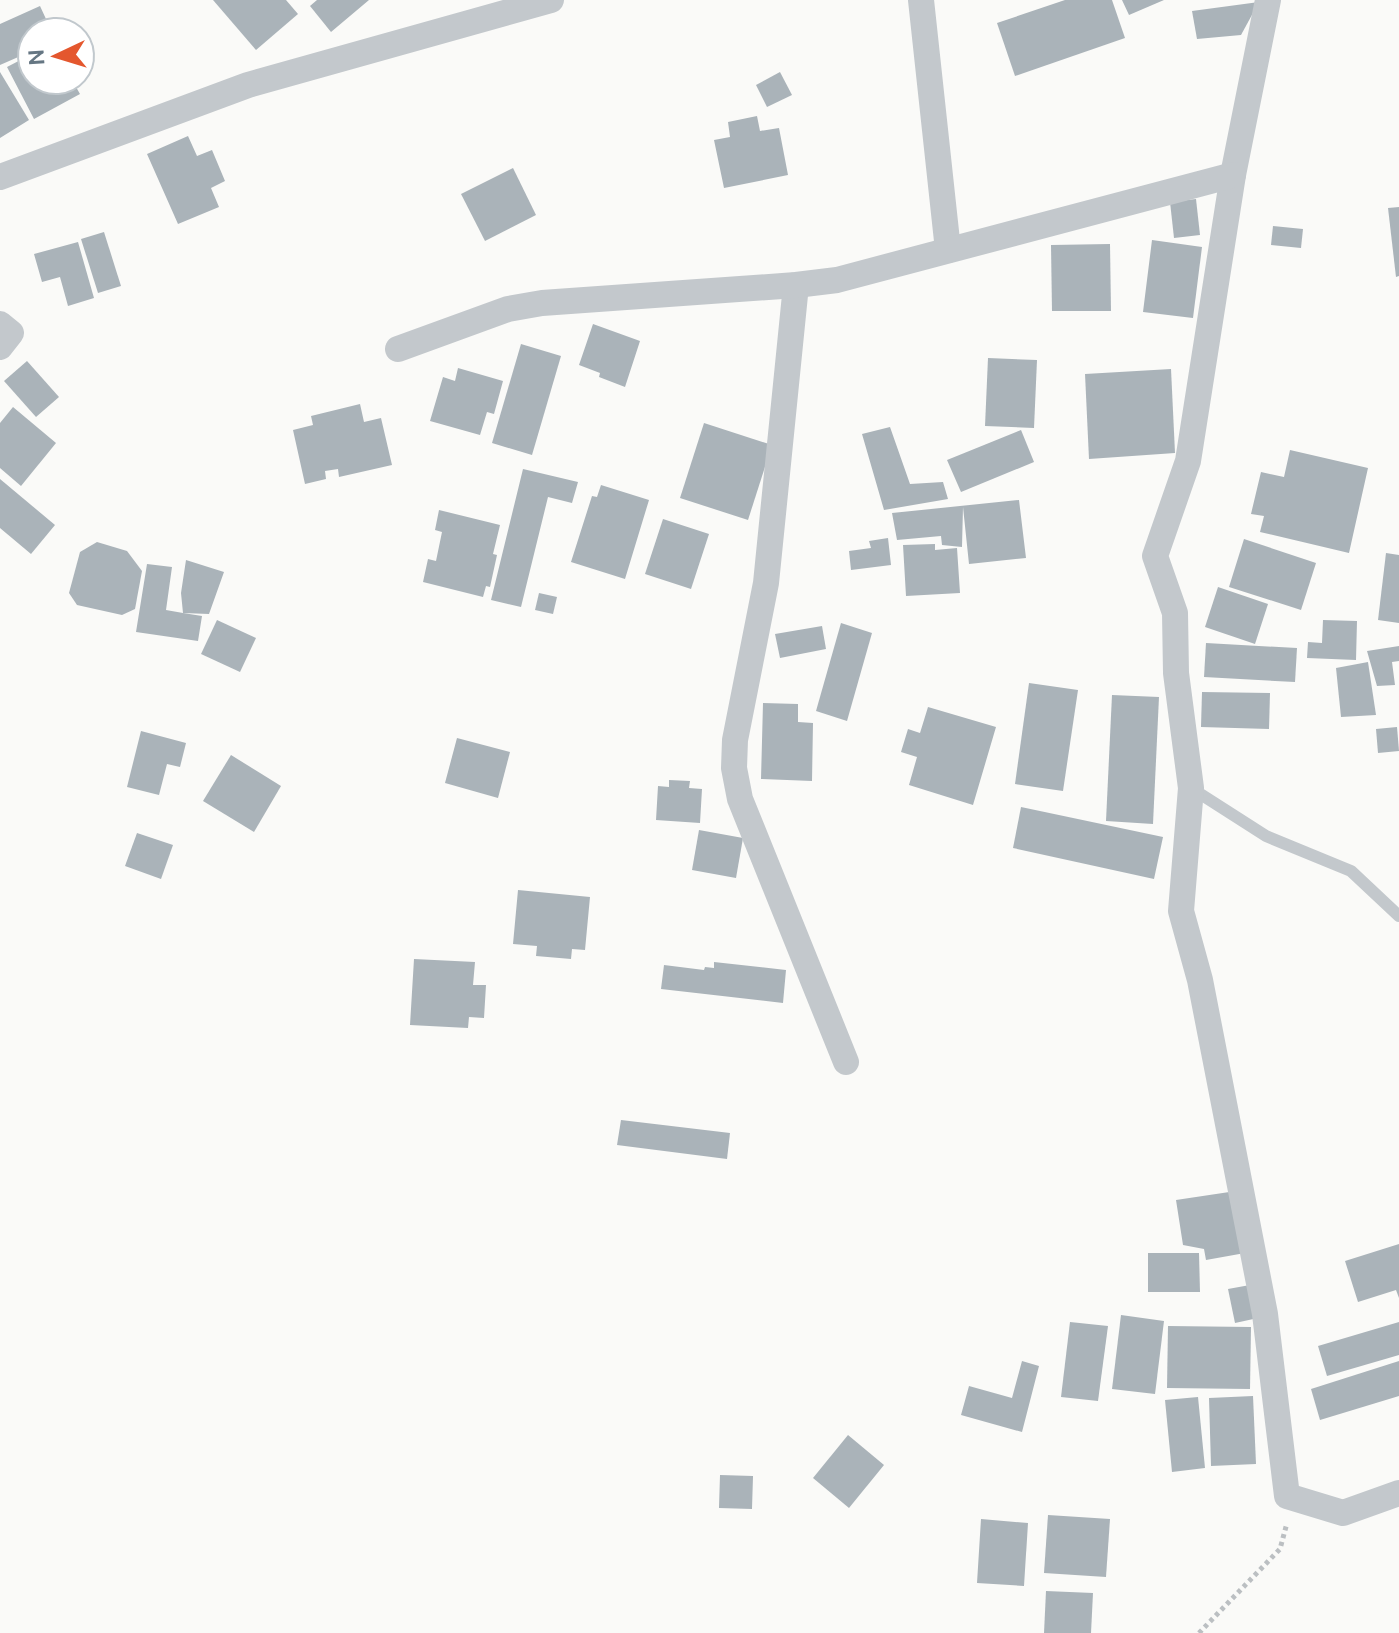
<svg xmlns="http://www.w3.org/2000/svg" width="1399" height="1633" font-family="Ubuntu,sans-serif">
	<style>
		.building { fill: #aab3b9 }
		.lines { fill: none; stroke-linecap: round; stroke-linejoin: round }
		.path { stroke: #bbbfc2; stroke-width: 5; stroke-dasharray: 4 4; stroke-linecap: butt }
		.lane { stroke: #c3c8cc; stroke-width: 12 }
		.street { stroke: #c3c8cc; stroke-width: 26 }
	</style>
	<rect width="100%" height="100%" fill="#fafaf8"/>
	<g class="building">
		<path d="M213 0H286L298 14 256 50Z"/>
		<path d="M317 0H369L331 32 310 6Z"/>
		<path d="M1065 0H1112L1125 38 1015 76 997 23Z"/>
		<path d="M1122 0H1164L1129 15Z"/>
		<path d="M1259 2 1241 35 1197 39 1192 11Z"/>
		<path d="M40 6 52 32H32V51L0 65V24Z"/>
		<path d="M32 54V80H72L80 94 34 119 7 67Z"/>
		<path d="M0 72 29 120 0 138Z"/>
		<path d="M780 72 792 95 767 107 756 85Z"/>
		<path d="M757 116 760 131 779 128 788 175 724 188 714 140 730 137 728 122Z"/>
		<path d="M188 136 197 156 212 150 225 181 211 188 219 207 178 224 147 154Z"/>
		<path d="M513 168 536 215 485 241 461 194Z"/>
		<path d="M1196 199 1200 235 1174 238 1170 202Z"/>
		<path d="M1399 207V276L1396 277 1388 208Z"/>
		<path d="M1273 226 1303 229 1301 248 1271 245Z"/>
		<path d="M104 232 121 286 98 293 81 239Z"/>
		<path d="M1152 240 1202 247 1193 318 1143 312Z"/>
		<path d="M78 242 94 298 68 306 60 277 42 282 34 254Z"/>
		<path d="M1110 244 1111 311H1052L1051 245Z"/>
		<path d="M593 324 640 341 625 387 599 377 600 373 579 365Z"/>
		<path d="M521 344 561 356 532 455 492 443Z"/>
		<path d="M988 358 1037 360 1034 428 985 426Z"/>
		<path d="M27 361 59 397 36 417 4 381Z"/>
		<path d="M458 368 503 381 494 414 487 412 480 435 430 421 443 377 455 381Z"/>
		<path d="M1171 369 1175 453 1089 459 1085 374Z"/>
		<path d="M360 404 364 422 381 418 392 465 339 477 338 469 325 471 326 479 305 484 293 430 313 425 311 416Z"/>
		<path d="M13 407 56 443 21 486 0 468V423Z"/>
		<path d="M704 423 772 445 748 520 680 498Z"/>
		<path d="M890 427 910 484 943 482 948 499 884 510 862 434Z"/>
		<path d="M1021 430 1034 462 961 492 947 460Z"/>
		<path d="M1290 450 1368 468 1349 553 1260 532 1264 516 1251 514 1261 472 1284 477Z"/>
		<path d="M523 469 578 482 572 503 548 497 521 607 491 600Z"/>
		<path d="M0 479 55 525 31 554 0 528Z"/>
		<path d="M601 485 649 500 625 579 571 562 592 496 597 497Z"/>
		<path d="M1019 500 1026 558 969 564 963 507 962 547 942 545 941 536 897 540 892 513Z"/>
		<path d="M439 510 500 525 493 554 497 555 490 587 486 586 483 597 423 582 428 559 436 561 442 532 435 530Z"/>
		<path d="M663 519 709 534 691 589 645 574Z"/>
		<path d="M888 538 891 565 851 570 849 551 871 548 869 541Z"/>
		<path d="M1244 539 1316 563 1301 610 1229 587Z"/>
		<path d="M97 542 127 551 142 571 135 609 122 615 77 605 69 593 80 552Z"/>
		<path d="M935 544V550L957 548 960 593 906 596 903 545Z"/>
		<path d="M1386 553 1399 555V623L1378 620Z"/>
		<path d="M186 560 224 572 209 614 183 613 202 616 198 641 136 632 147 564 172 567 166 610 183 613 181 593Z"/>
		<path d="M1218 587 1268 604 1255 644 1205 627Z"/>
		<path d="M539 593 557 597 553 614 535 610Z"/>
		<path d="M217 620 256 638 240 672 201 654Z"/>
		<path d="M1323 620 1357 621 1356 660 1307 658 1308 642 1322 643Z"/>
		<path d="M841 623 872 633 847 721 816 711Z"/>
		<path d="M822 626 826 649 780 658 775 634Z"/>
		<path d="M1206 643 1297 648 1295 682 1204 677Z"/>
		<path d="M1399 646V661L1392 662 1395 685 1377 686 1367 651Z"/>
		<path d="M1368 662 1376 715 1341 717 1336 668Z"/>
		<path d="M1029 683 1078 690 1063 791 1015 784Z"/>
		<path d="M1202 692 1270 693 1269 729 1201 727Z"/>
		<path d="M1112 695 1159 697 1153 824 1106 821Z"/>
		<path d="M763 703 798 704V722L813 723 812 781 761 779Z"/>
		<path d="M928 707 996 727 973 805 909 785 917 757 901 752 908 729 920 733Z"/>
		<path d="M1397 727 1399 751 1378 753 1376 729Z"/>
		<path d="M141 731 186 743 180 767 167 764 159 795 127 787Z"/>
		<path d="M457 738 510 752 498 798 445 783Z"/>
		<path d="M231 755 281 786 254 832 203 801Z"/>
		<path d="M669 780 690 781 689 788 702 789 700 823 656 820 658 786 669 787Z"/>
		<path d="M1021 807 1163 837 1154 879 1013 848Z"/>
		<path d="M699 830 743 838 736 878 692 870Z"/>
		<path d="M137 833 173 845 161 879 125 866Z"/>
		<path d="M518 890 590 897 585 950 572 949 571 959 536 956 537 946 513 944Z"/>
		<path d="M414 959 475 962 473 985H486L484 1018 469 1017 468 1028 410 1025Z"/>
		<path d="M714 962 786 970 783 1003 661 989 664 965 704 970 705 967 714 968Z"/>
		<path d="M621 1120 730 1133 727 1159 617 1145Z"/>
		<path d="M1236 1191 1245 1253 1206 1260 1204 1249 1183 1245 1176 1200Z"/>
		<path d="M1399 1244V1298L1396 1290 1358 1302 1345 1261Z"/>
		<path d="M1148 1253H1199L1200 1292H1148Z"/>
		<path d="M1250 1285 1258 1318 1235 1323 1228 1289Z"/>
		<path d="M1121 1315 1164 1321 1155 1394 1112 1389Z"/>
		<path d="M1070 1322 1108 1326 1098 1401 1061 1397Z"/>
		<path d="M1399 1322V1355L1327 1376 1318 1346Z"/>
		<path d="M1168 1326 1251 1327 1250 1389 1167 1388Z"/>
		<path d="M1022 1361 1039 1366 1022 1432 961 1415 969 1386 1012 1398Z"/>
		<path d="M1399 1361V1396L1320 1420 1311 1389Z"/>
		<path d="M1253 1396 1256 1464 1211 1466 1209 1398Z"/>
		<path d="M1198 1397 1205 1468 1172 1472 1165 1400Z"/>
		<path d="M848 1435 884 1465 849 1508 813 1478Z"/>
		<path d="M720 1475 753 1476 752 1509 719 1508Z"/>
		<path d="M1048 1515 1110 1519 1106 1577 1044 1573Z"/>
		<path d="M981 1519 1028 1523 1024 1586 977 1583Z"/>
		<path d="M1046 1591 1093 1593 1091 1633H1044Z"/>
	</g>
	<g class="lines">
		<path class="path" d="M1199 1633 1280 1549 1287 1523"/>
		<path class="lane" d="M1191 788 1266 836 1351 871 1399 916"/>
		<g class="street">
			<path d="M921 0 948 250"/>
			<path d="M1268 0 1233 175 1188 461 1155 556 1175 613 1176 673 1191 788 1181 911 1200 980 1265 1314 1287 1496 1343 1513 1399 1493"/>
			<path d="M0 177 248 85 551 0"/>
			<path d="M796 285 766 583 735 740 734 768 740 799 846 1062"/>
			<path d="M0 324 11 333 0 347"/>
			<path d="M398 349 508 309 542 303 796 285 837 280 1233 175"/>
		</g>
	</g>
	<g transform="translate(56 56) rotate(266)"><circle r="38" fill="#ffffff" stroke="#c1c8cd" stroke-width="2"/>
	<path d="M0-6L14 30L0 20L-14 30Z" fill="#e4572e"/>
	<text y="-12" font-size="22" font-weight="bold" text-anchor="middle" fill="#657683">N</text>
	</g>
</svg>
